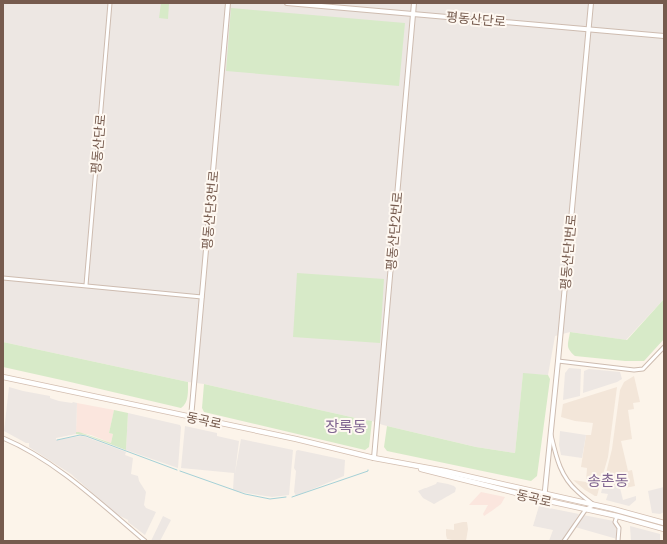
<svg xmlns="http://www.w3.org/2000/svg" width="667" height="544" font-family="Poppins,'Noto Sans KR',sans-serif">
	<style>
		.residential { fill: #f3e6d9 }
		.commercial { fill: #fbe6de }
		.industrial { fill: #ede7e3 }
		.green { fill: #d7eac8 }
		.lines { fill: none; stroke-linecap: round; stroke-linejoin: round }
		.stream { stroke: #a5d1d7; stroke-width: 1 }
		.minor-casing { stroke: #cebcb0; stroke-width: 5 }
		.tertiary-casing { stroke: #cebcb0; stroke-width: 6 }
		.secondary-casing { stroke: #d3beb0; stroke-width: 6 }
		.minor { stroke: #fff; stroke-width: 3 }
		.tertiary { stroke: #fff; stroke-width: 4 }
		.secondary { stroke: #fff; stroke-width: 4.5 }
		.labels { text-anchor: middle; stroke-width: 4; stroke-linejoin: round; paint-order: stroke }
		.street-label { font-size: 13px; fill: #765b4e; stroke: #fef8f1 }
		.quarter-label { font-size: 15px; fill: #816692; stroke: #fef8f1 }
	</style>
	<rect width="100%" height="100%" fill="#fcf4ea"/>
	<g class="residential">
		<path d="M634 376 640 402 633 403 634 409 628 410 632 439 621 441 628 471 632 470 635 486 620 489 619 484 602 489 612 449 620 390 624 382Z"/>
		<path d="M617 387 608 457 600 485 597 496H595L585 490 573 480 586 482 587 468 581 467 586 435H591L593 423 575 421 561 417 563 404Z"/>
		<path d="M463 522H467L468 529 466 541H457L447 539 446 535V529L454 530V524Z"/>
	</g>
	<g class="commercial">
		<path d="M77 403 114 410 109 433 113 434 111 443 91 435 76 432Z"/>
		<path d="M481 492 505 497 501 504 493 510 484 516 483 514 488 505H469Z"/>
	</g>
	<g class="industrial">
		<path d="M3 3H664V299L626 340 570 332 555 336 548 375 523 374 515 453 476 447 383 425 372 421 360 419 204 384 188 382 3 342Z"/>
		<path d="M569 368 581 369 580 396 563 400 565 373Z"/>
		<path d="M589 369 620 372 622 379 617 382 583 393 584 371Z"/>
		<path d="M9 387 23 391 50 396V398L59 401 72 403 73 402 77 403 76 434 56 438V440L81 436 86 437 126 452 125 455 133 458 131 474 138 476 139 481 146 492 144 505 146 508 156 512 145 535 128 522V520L116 514 71 474 29 447V443H26L4 431Z"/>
		<path d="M128 413 180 425 181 427 178 468 126 450Z"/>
		<path d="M185 426 217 433V436L239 441 235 473 241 439 293 450 289 495 272 497 240 492 233 490 234 473 181 468Z"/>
		<path d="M560 431 586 435 582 458 561 455 559 445Z"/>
		<path d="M298 450 345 460 344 476 296 496 294 492 296 471 294 468 296 451Z"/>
		<path d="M437 482 448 484 454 486 456 488 455 492 434 504 423 498 418 491 425 488H426L436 484Z"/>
		<path d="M619 484 623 500 636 496V500L629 506 606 500 608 494 601 493 602 489Z"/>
		<path d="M664 487V512L660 514 652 513 648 491Z"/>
		<path d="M539 506 579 514 562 541H549L553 530 533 526Z"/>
		<path d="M583 515 614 521V524L616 528 617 539 575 527Z"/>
		<path d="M163 516 171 520 160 541H151Z"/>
		<path d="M630 526 660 534V541H631Z"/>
	</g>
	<g class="green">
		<path d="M161 3 169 4 168 19 159 18Z"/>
		<path d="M231 8 405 23 399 86 226 71Z"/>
		<path d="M297 273 384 279 380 343 293 337Z"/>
		<path d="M664 299V339L644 361H625L575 356C565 347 568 345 570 332L627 340Z"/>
		<path d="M3 342 188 382C188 391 189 403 181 408L66 381 3 367Z"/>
		<path d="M523 373 548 375 550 379 537 476 531 481 387 451 384 447 387 426 476 447 515 453Z"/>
		<path d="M204 384 360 419 372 421 369 447 365 450 204 412 202 408Z"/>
		<path d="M114 410 128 413 126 450 86 435 76 434V432H79L111 443 113 434 109 433Z"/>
	</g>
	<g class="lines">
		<g class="stream">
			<path d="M57 440 80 435 86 436 177 470"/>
			<path d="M180 471 245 494 270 499 286 497"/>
			<path d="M292 497 368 471V470"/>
		</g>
		<defs>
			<g id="minor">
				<path d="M3 278 202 297"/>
				<path d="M86 285 110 3"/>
				<path d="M558 361 634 370 643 369 664 347"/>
				<path d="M551 435C556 456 560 476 577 491 582 496 588 500 594 505L586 509 564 541"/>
				<path d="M3 438C57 461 101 504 145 541"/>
				<path d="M617 516 615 522 619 528 618 541"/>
			</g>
			<g id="tertiary">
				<path d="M287 3 664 36"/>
				<path d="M191 418 228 3"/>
				<path d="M374 458 414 3"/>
				<path d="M544 500 558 361 591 3"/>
			</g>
			<g id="secondary">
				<path d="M3 377 296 439 374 458 445 471 613 509 664 523"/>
				<path d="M421 469 544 500 617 516 664 529"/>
			</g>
		</defs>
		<use href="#minor" class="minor-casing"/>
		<use href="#tertiary" class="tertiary-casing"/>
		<use href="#secondary" class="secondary-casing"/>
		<use href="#minor" class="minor"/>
		<use href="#tertiary" class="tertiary"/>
		<use href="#secondary" class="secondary"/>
	</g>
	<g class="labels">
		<g class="street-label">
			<text transform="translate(476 19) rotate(5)" y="5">평동산단로</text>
			<text transform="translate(98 144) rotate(-85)" y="5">평동산단로</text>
			<text transform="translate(210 210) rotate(-85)" y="5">평동산단3번로</text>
			<text transform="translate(394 231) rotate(-85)" y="5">평동산단2번로</text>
			<text transform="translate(568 252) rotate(-85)" y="5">평동산단1번로</text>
			<text transform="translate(204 420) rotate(12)" y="5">동곡로</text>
			<text transform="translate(534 498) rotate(13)" y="5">동곡로</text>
		</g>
		<g class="quarter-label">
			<text x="346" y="432">장록동</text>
			<text x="608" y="486">송촌동</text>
		</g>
	</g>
	<rect width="667" height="544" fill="none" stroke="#765b4e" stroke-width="8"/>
</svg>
